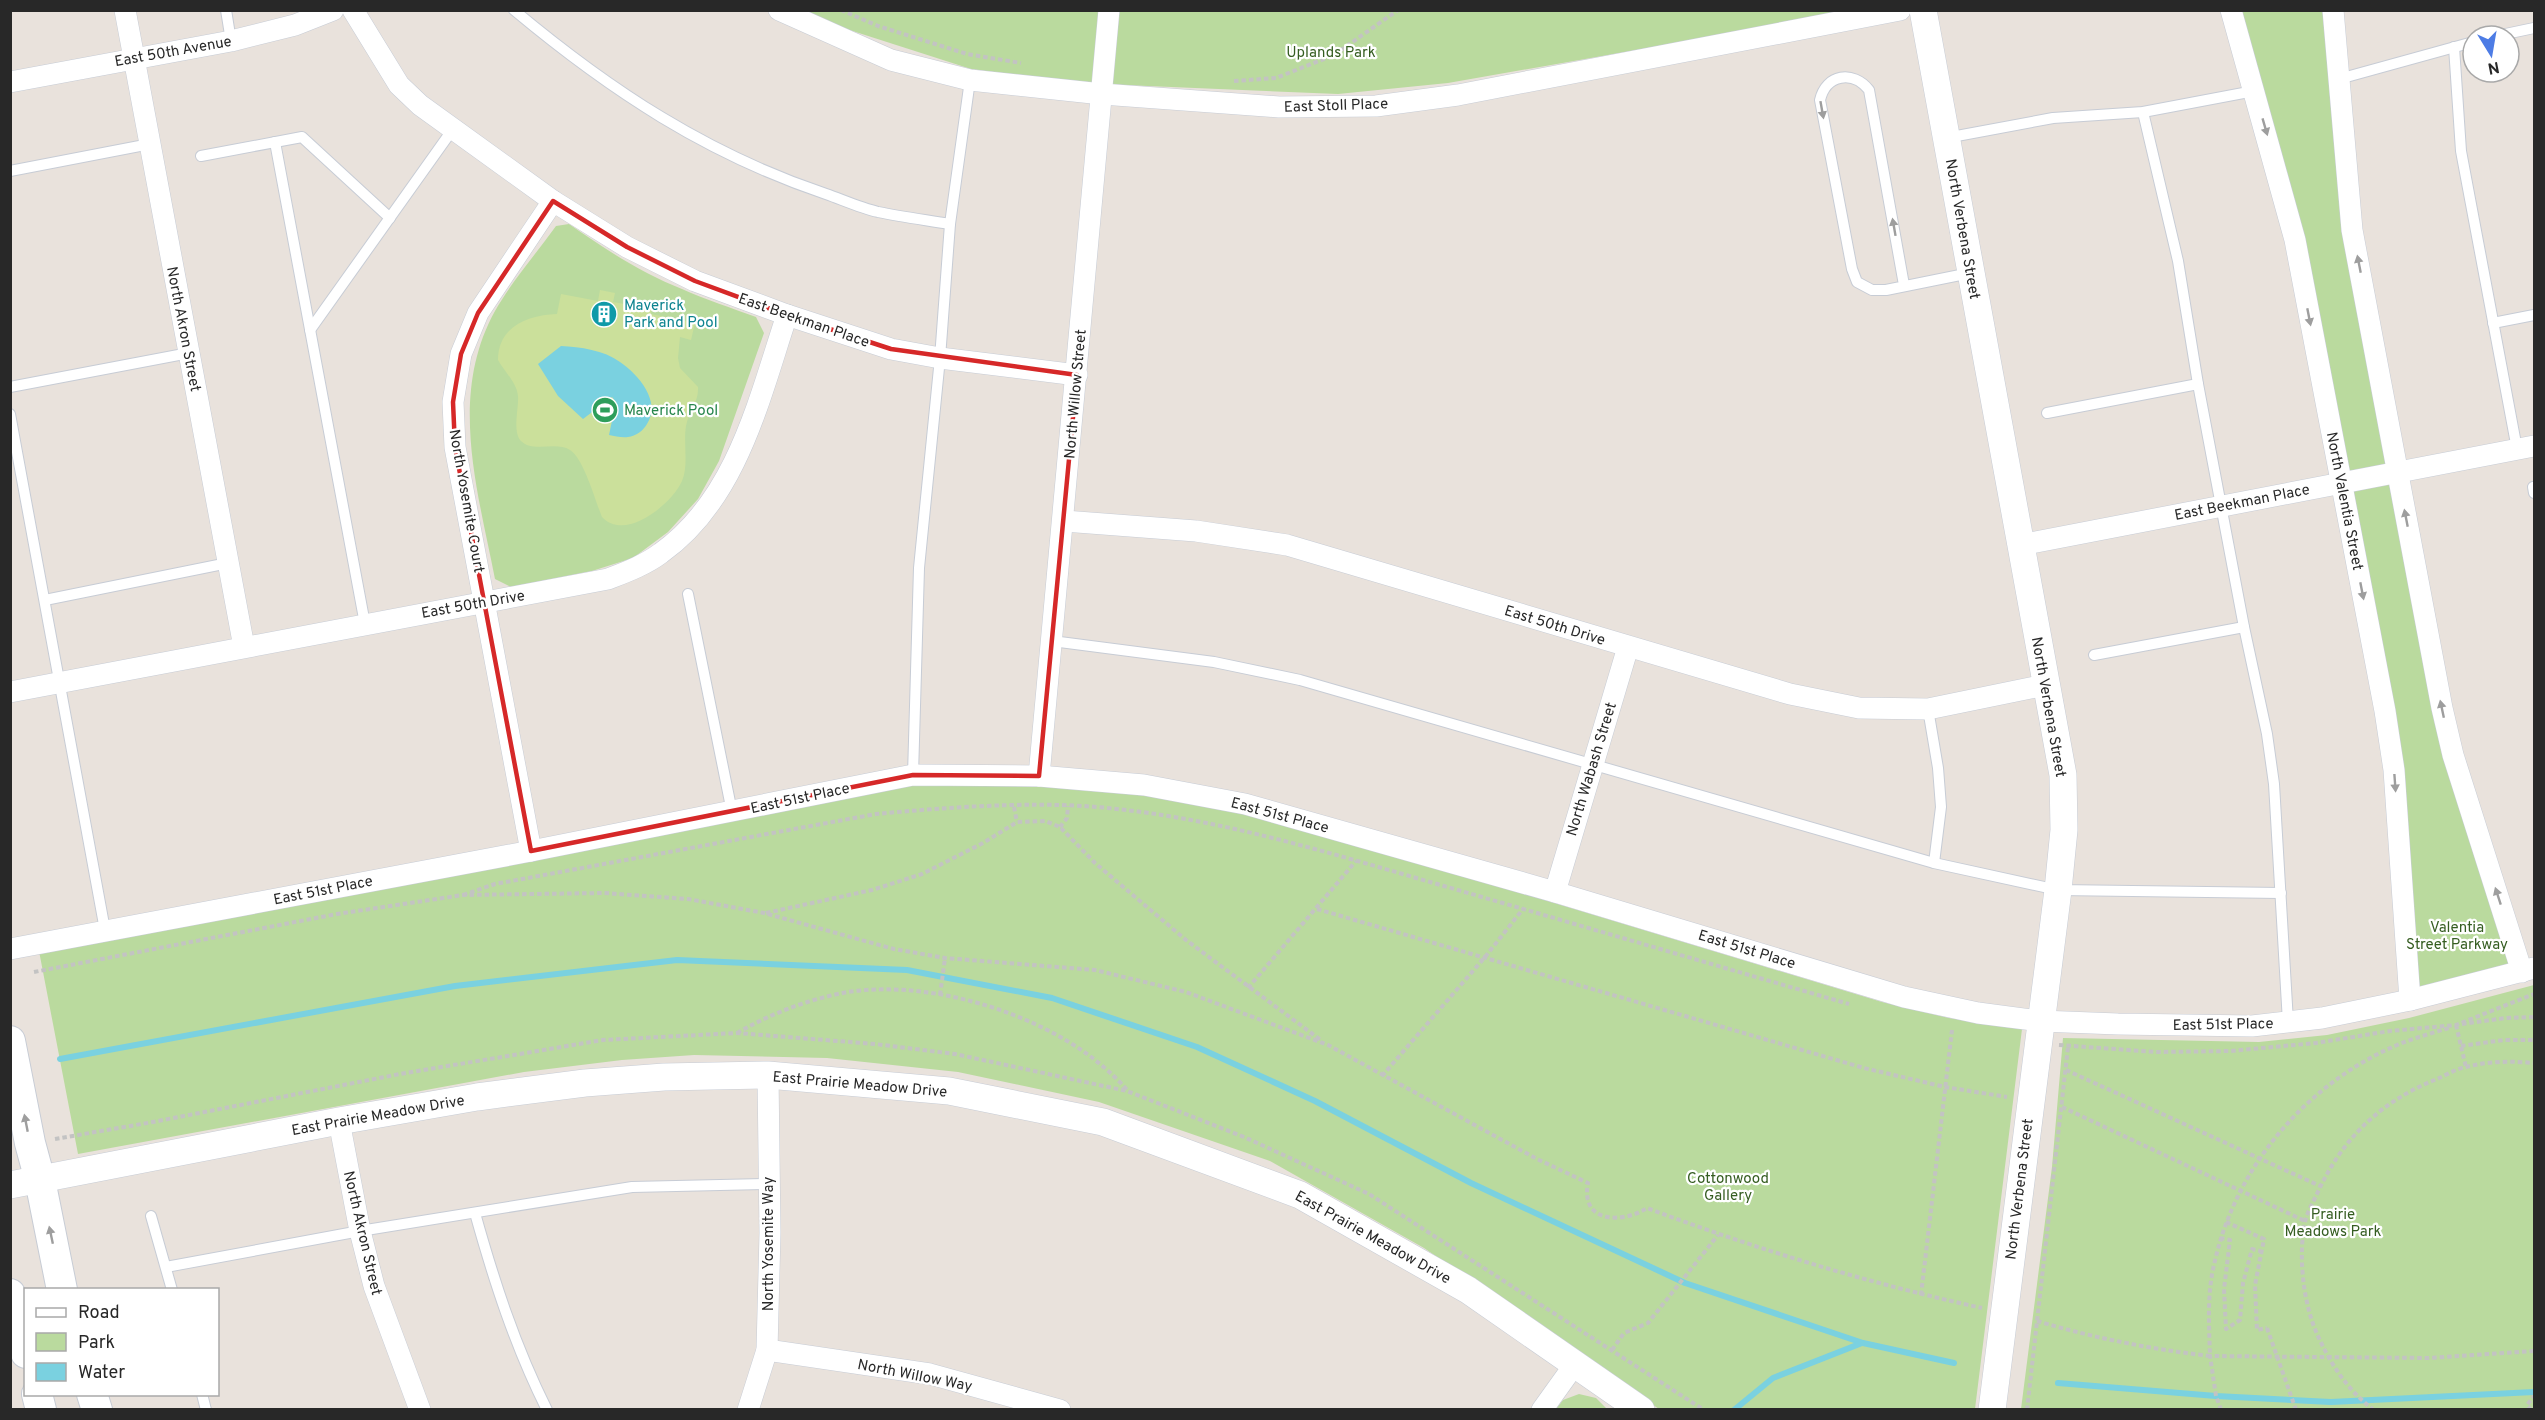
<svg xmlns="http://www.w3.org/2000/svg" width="2545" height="1420" font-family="Overpass,sans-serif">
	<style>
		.green { fill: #bada9e }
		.pitch { fill: #cbe09b }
		.water { fill: #7ad1e0 }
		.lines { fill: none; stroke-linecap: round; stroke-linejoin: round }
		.stream { stroke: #7ad1e0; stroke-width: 6 }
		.service-casing { stroke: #c7ccd5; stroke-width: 12 }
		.minor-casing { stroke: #c7ccd5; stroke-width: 22 }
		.tertiary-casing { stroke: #c7ccd5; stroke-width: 28 }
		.secondary-casing { stroke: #c7ccd5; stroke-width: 32 }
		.path { stroke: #c3c3c3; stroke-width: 4; stroke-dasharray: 4.5 3; stroke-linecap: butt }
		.service { stroke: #fff; stroke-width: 10 }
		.minor { stroke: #fff; stroke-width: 21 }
		.tertiary { stroke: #fff; stroke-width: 27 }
		.secondary { stroke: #fff; stroke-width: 30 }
		.path-bridge { stroke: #c3c3c3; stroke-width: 4; stroke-dasharray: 4.5 3; stroke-linecap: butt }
		.oneway { fill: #9e9e9e }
		.marked { fill: none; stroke: #d62828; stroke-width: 4.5; stroke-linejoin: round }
		.labels { text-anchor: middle; stroke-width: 4.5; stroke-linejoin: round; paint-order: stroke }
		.street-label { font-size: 15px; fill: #282828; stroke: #fff }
		.park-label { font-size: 15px; fill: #355d21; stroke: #fff }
		.culture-label { font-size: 15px; fill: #0d838f; stroke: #fff; text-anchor: start }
		.leisure-label { font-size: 15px; fill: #27864d; stroke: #fff; text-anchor: start }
	</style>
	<rect width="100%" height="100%" fill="#e9e2dc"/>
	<g class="green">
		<path d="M805 11H1858L1448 83 1338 94 1077 83 971 69 837 26Z"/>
		<path d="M2231 11H2333L2349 203 2442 708 2522 972 2410 1000 2394 770 2341 483Z"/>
		<path d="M569 224C605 249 641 273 682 289 706 300 732 308 756 317L764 333 719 461 698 499 668 532 633 558 592 571 511 587 495 579C478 491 448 396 495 311 512 281 536 254 556 226Z"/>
		<path d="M919 780 1129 790 1221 807 1502 887 1882 1002 1949 1018 2022 1029 1975 1409H1659L1424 1248 1270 1161 1099 1102 958 1072 827 1058 694 1055 622 1060 524 1072 78 1154 39 951Z"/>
		<path d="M2534 985V1409H2021L2052 1167 2063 1038 2259 1042 2327 1035 2409 1018Z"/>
		<path d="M1579 1394 1596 1398 1607 1409H1556L1563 1400Z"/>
	</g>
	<path class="pitch" d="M600 290 615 293 613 302 652 309 651 314 695 323 691 340 680 337 678 358 680 368 698 387C699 402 689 411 686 426 683 443 689 465 682 481 671 505 625 542 602 517 595 500 584 459 570 450 556 441 533 453 521 441 512 431 519 408 518 396 517 383 504 371 498 360 498 326 529 315 557 314L561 294 598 301Z"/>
	<path class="water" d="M561 346C580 347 604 350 620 362 638 374 662 402 647 424 643 431 636 436 628 437 622 438 615 436 609 435L616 402 612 397 583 419 558 396 538 364Z"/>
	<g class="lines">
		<g class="stream">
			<path d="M60 1059 455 986 677 960 907 970 1052 998 1197 1047 1315 1101 1471 1183 1685 1283 1863 1343 1954 1363"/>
			<path d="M2058 1383 2216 1396 2331 1402 2534 1392"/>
			<path d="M1734 1410 1773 1378 1862 1343"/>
		</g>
		<defs>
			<g id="service">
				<path d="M226 10 231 41"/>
				<path d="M514 10C611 91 707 154 826 194 843 200 861 208 878 212 902 217 926 220 950 224"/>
				<path d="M2496 36 2534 28"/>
				<path d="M2454 47 2461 151 2517 449"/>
				<path d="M2339 79 2473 42"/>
				<path d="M2143 112 2178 261 2198 384 2244 627 2267 734 2274 784 2288 1022"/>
				<path d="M1946 138 2053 118 2143 112 2254 91"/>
				<path d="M275 142 365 624"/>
				<path d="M201 156 302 137 390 218"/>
				<path d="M10 171 150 144"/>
				<path d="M1904 285 1869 90C1853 70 1826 74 1820 100L1852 269 1857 282 1872 290H1886L1970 273"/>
				<path d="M2493 323 2534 315"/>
				<path d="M310 330 453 129"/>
				<path d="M10 387 189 353"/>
				<path d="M2047 413 2198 384"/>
				<path d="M10 414 105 930"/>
				<path d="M2533 487 2534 493"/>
				<path d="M688 594 732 812"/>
				<path d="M45 600 228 563"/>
				<path d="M1052 641 1214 662 1300 680 1934 863 2058 890 2281 893"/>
				<path d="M2094 655 2244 627"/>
				<path d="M1928 709 1938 768 1941 807 1934 863"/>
				<path d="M913 775 919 568 940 358 950 224 970 80"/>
				<path d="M475 1213C494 1281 515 1346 547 1410"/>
				<path d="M151 1216 172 1290"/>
				<path d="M166 1267 360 1231 632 1187 768 1184"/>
				<path d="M202 1394 206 1410"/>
			</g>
			<g id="minor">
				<path d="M125 10 244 647"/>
				<path d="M353 10 399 85 420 105 553 201 627 247 695 281 787 315 891 349 940 358 1077 375"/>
				<path d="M779 10 891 60 970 80 1102 94 1279 107 1376 106 1458 95 1900 10"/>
				<path d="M2231 10 2295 240 2385 711 2394 770 2410 1000"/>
				<path d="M2333 10 2352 230 2442 708 2453 755 2522 972"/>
				<path d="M10 82 231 41 295 25 333 10"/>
				<path d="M1064 521 1196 531 1287 545 1790 694 1859 708 1928 709 2045 685"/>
				<path d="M2020 545 2534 446"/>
				<path d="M10 692 608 579C626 572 645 565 661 553 737 499 759 399 787 315"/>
				<path d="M1039 776 1109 10"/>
				<path d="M531 851 455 447 453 402 461 354 478 313 553 201"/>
				<path d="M1555 892 1628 647"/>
				<path d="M10 949 531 851 913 775 1039 776 1144 785 1245 804 1555 892 1904 997 1978 1013 2040 1021 2118 1024 2252 1026 2322 1018 2410 1000 2534 968"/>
				<path d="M339 1121 360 1231 374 1286 420 1410"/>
				<path d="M767 1350 930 1374 1060 1410"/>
				<path d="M748 1410 767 1350 770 1233 768 1075"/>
				<path d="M1542 1410 1575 1364"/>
			</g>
			<g id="tertiary">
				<path d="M1923 10 2063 775 2064 830 2058 890 1992 1410"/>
				<path d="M10 1185 339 1121 477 1097 585 1083 664 1077 768 1075 949 1091 1103 1122 1300 1195 1468 1290 1641 1410"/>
			</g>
			<g id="secondary">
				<path d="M10 1041 30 1143 40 1180 62 1290"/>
				<path d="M10 1294 26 1353"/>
				<path d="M37 1394 41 1410"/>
				<path d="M92 1394 97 1410"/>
			</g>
		</defs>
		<use href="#service" class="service-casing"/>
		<use href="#minor" class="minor-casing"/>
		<use href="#tertiary" class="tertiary-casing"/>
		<use href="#secondary" class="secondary-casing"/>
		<g class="path">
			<path d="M841 10 878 26 967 54 1021 63"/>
			<path d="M1234 81 1276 78 1334 55 1398 10"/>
			<path d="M1014 807 1017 822"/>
			<path d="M1060 827 1067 818 1068 806"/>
			<path d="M463 895 495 884 876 814C951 807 1042 800 1117 809 1229 821 1336 855 1444 886 1579 925 1714 965 1849 1004"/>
			<path d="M1317 909 1864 1068 1945 1087 2007 1097"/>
			<path d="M766 913 872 890 922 874 983 843 1017 822 1045 821 1060 827 1095 863 1186 940 1322 1041"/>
			<path d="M34 972 337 914 463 895 604 893 688 899 764 913 894 949 945 958 1095 970 1186 992 1328 1045 1537 1159 1588 1183C1580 1223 1622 1224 1647 1208 1756 1249 1868 1283 1982 1308"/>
			<path d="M1248 988 1356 861"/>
			<path d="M940 995 945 958"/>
			<path d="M2462 1024 2506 1018 2534 1017"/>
			<path d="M2456 1025 2466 1067"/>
			<path d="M737 1033C772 1013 809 999 848 992 938 978 1067 1020 1127 1090"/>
			<path d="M2059 1045 2156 1052 2230 1051 2316 1043 2390 1031 2456 1025 2534 994"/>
			<path d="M2461 1046 2504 1040H2534"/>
			<path d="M2066 1070 2320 1186"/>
			<path d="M1382 1076 1485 957 1523 909"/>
			<path d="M2062 1107 2305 1221"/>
			<path d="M55 1139 153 1122 400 1074 603 1040 737 1033 875 1044 955 1054 1127 1091 1244 1137 1369 1194 1704 1410"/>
			<path d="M2226 1222 2264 1239 2255 1285 2257 1330 2267 1328"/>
			<path d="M2220 1238 2230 1240 2224 1289 2226 1329 2240 1320 2243 1283 2252 1249 2260 1251"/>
			<path d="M1921 1295 1952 1030"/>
			<path d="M2037 1321C2094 1338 2150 1349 2210 1356 2209 1325 2207 1294 2214 1265 2235 1167 2306 1084 2397 1045 2414 1038 2432 1033 2449 1028"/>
			<path d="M1612 1350 1624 1333 1648 1323 1718 1235"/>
			<path d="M2027 1410 2068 1047"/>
			<path d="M2221 1410 2216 1396 2210 1356 2429 1358 2534 1351"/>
			<path d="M2374 1410C2347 1390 2330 1363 2317 1334 2303 1302 2298 1256 2305 1222 2307 1213 2312 1204 2316 1196 2341 1140 2379 1102 2437 1079 2446 1075 2456 1069 2466 1067 2488 1061 2513 1061 2534 1063"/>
			<path d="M2531 1410 2527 1405 2534 1396"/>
		</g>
		<use href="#service" class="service"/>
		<use href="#minor" class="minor"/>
		<use href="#tertiary" class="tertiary"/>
		<use href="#secondary" class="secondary"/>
		<path class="path-bridge" d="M2267 1328 2296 1410"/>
	</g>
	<defs><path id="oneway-solid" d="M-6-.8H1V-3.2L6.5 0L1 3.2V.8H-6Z" transform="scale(1.5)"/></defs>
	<g class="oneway">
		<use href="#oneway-solid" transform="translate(1822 110) rotate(80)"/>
		<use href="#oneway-solid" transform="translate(2265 127) rotate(74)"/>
		<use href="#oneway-solid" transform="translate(1894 227) rotate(-100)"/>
		<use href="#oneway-solid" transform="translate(2359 264) rotate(-101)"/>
		<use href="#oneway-solid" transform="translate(2309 317) rotate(79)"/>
		<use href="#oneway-solid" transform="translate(2406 518) rotate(-101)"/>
		<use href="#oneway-solid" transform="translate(2362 591) rotate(79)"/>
		<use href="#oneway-solid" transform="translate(2442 709) rotate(-102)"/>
		<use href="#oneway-solid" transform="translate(2395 783) rotate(86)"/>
		<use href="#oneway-solid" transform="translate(2498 896) rotate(-108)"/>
		<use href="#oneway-solid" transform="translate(26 1123) rotate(-101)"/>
		<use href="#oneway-solid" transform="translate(51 1235) rotate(-102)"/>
	</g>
	<path class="marked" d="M553 201 627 247 695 281 787 315 891 349 1077 375 1039 776 913 775 531 851 455 447 453 402 461 354 478 313Z"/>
	<defs>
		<symbol id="building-disc" viewBox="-11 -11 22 22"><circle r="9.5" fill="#0f9aa8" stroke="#fff"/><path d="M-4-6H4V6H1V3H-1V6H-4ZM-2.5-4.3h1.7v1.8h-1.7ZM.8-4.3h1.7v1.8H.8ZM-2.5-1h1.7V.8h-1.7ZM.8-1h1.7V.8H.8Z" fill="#fff"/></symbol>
		<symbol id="stadium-disc" viewBox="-11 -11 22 22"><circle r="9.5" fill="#2e9e5b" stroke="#fff"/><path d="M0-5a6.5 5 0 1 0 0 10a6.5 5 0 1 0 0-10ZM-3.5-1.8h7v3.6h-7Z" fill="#fff"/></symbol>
	</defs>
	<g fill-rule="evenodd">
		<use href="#building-disc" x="589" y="299" width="30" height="30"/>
		<use href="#stadium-disc" x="590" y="395" width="30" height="30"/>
	</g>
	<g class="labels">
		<g class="street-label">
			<text transform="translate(173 51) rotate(-10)" y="5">East 50th Avenue</text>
			<text transform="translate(1336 105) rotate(-2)" y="5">East Stoll Place</text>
			<text transform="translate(1963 229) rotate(80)" y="5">North Verbena Street</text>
			<text transform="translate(804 320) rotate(19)" y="5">East Beekman Place</text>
			<text transform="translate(184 329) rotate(79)" y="5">North Akron Street</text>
			<text transform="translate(1075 394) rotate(-85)" y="5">North Willow Street</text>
			<text transform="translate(467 501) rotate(80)" y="5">North Yosemite Court</text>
			<text transform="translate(2345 501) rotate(79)" y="5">North Valentia Street</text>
			<text transform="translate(2242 502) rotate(-11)" y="5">East Beekman Place</text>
			<text transform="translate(473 604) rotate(-10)" y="5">East 50th Drive</text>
			<text transform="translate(1555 625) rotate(17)" y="5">East 50th Drive</text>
			<text transform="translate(2049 707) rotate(80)" y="5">North Verbena Street</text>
			<text transform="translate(1591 769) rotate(-73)" y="5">North Wabash Street</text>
			<text transform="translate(800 798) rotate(-12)" y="5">East 51st Place</text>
			<text transform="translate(1280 815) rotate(15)" y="5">East 51st Place</text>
			<text transform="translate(323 890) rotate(-11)" y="5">East 51st Place</text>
			<text transform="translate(1747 949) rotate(17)" y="5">East 51st Place</text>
			<text transform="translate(2223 1024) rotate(-1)" y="5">East 51st Place</text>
			<text transform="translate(860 1084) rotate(5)" y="5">East Prairie Meadow Drive</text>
			<text transform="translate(378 1115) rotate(-10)" y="5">East Prairie Meadow Drive</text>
			<text transform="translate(2019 1189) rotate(-83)" y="5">North Verbena Street</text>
			<text transform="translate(363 1233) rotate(77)" y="5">North Akron Street</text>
			<text transform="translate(1373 1237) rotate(29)" y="5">East Prairie Meadow Drive</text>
			<text transform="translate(768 1244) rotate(-90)" y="5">North Yosemite Way</text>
			<text transform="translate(915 1375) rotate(11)" y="5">North Willow Way</text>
		</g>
		<g class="park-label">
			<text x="1331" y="57">Uplands Park</text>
			<text x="2457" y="932">Valentia<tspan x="2457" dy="17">Street Parkway</tspan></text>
			<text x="1728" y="1183">Cottonwood<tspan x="1728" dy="17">Gallery</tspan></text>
			<text x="2333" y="1219">Prairie<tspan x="2333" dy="17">Meadows Park</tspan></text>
		</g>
		<g class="culture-label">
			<text x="624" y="310">Maverick<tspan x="624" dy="17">Park and Pool</tspan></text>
		</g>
		<g class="leisure-label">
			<text x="624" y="415">Maverick Pool</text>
		</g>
	</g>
	<rect width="2545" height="1420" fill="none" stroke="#282828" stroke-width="24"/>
	<rect x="24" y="1288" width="195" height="108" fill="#ffffff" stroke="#a9a9a9" stroke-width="1.5"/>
	<rect x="36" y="1308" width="30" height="9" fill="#ffffff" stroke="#a9a9a9" stroke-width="1.5"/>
	<text x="78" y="1318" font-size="18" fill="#282828">Road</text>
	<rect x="36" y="1333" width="30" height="18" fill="#bada9e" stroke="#a9a9a9" stroke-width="1.5"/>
	<text x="78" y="1348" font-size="18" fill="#282828">Park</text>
	<rect x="36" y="1363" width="30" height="18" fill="#7ad1e0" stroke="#a9a9a9" stroke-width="1.5"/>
	<text x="78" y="1378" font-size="18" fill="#282828">Water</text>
	<g transform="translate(2491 54) rotate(169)"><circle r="28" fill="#ffffff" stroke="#a9a9a9" stroke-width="1.5"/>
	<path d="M0-4.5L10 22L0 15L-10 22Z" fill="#4d7ce5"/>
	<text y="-9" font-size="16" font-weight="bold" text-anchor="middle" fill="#282828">N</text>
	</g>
</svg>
